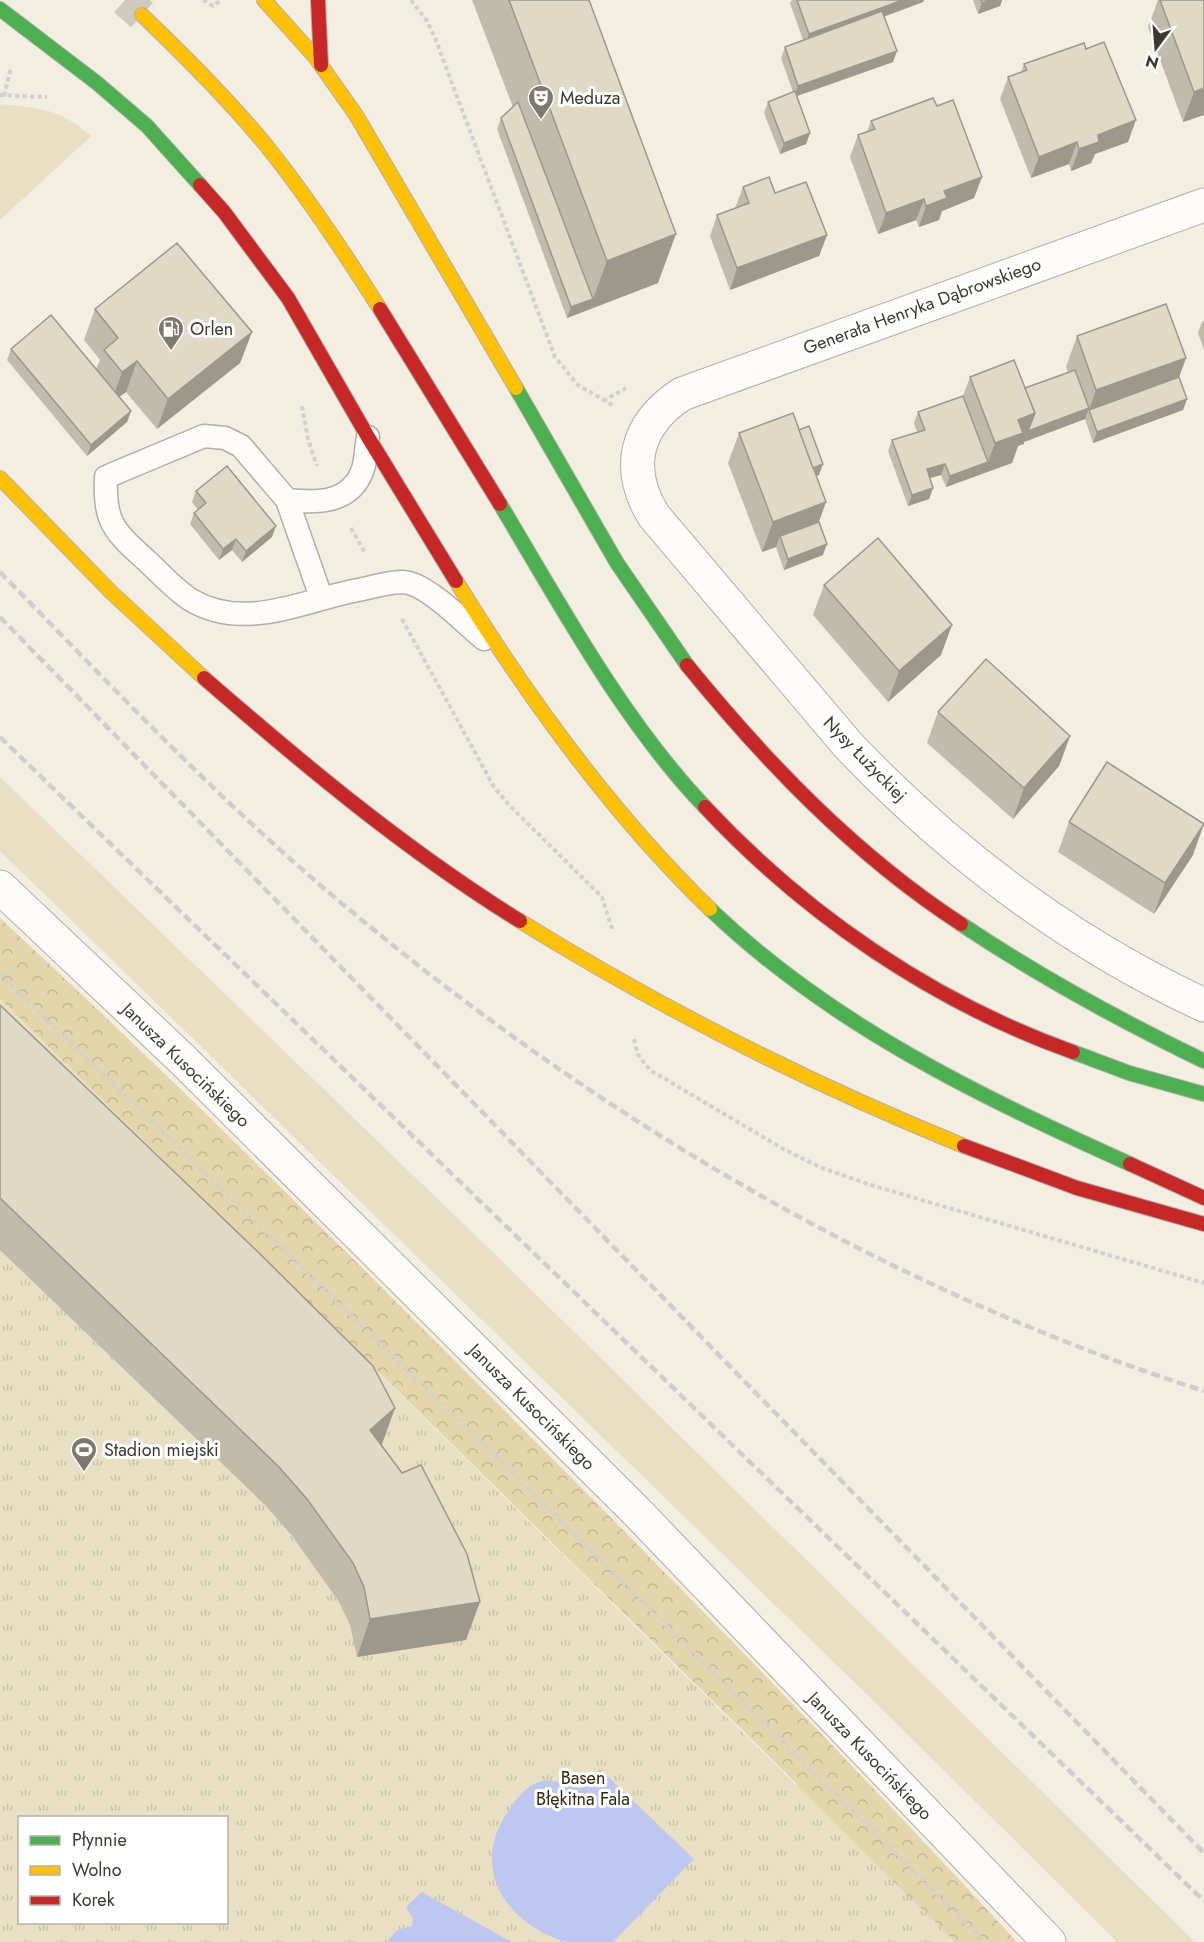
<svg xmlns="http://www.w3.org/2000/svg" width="1204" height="1942" font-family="Jost,sans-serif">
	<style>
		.grass { fill: #e9e0c3 }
		.forest { fill: url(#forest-crowns) }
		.park { fill: url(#park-tufts); fill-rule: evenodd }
		.water { fill: #bec7ef }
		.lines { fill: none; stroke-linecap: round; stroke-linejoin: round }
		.secondary-tunnel { stroke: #cecabe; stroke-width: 33; stroke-dasharray: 33 16; stroke-linecap: butt }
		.lane-casing { stroke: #b1aea5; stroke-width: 25 }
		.street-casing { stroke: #b1aea5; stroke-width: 35 }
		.fast-casing { stroke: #b1aea5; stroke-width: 16 }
		.slow-casing { stroke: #b1aea5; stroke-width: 16 }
		.jam-casing { stroke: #b1aea5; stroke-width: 16 }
		.path { stroke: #d3d1cd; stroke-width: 4; stroke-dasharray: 4.5 3; stroke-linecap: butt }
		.lane { stroke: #fdfcfb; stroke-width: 22 }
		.street { stroke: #fdfcfb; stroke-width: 33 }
		.fast { stroke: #4caf50; stroke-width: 14 }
		.slow { stroke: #ffc107; stroke-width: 14 }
		.jam { stroke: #c62828; stroke-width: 14 }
		.rail { stroke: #cfceca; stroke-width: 4.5; stroke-dasharray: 9 4.5; stroke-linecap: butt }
		.wall { fill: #c0bbaa }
		.shaded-wall { fill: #9c988b }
		.building { fill: #dfd9c6; stroke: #9c988b; stroke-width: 1.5 }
		.labels { text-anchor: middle; stroke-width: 6; stroke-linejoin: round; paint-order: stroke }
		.poi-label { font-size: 18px; fill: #3c3a30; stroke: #fff; text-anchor: start }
		.street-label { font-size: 18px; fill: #3c3a30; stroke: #fff }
		.park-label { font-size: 18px; fill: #322a0a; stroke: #fff }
	</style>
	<defs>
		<pattern id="forest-crowns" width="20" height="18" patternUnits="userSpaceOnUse" patternTransform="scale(1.5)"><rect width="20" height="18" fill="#e3d6ab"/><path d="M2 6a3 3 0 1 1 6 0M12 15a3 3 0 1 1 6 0" fill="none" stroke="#c4b893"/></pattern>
		<pattern id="park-tufts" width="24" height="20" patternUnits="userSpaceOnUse" patternTransform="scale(1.5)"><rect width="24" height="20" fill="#e9e0c3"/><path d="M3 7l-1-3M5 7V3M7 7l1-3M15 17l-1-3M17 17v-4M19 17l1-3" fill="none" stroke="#c9c1a8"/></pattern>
	</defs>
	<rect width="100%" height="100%" fill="#f2eee2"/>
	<g class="grass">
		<path d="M0 104C42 109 57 107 91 136L0 220Z"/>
		<path d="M0 777 502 1261 1195 1942H1117L888 1715 0 851Z"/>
	</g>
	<path class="forest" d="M0 918C163 1069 321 1226 478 1384 661 1567 842 1752 1017 1942H804L797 1784 0 999Z"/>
	<path class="park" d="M0 999 955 1942H0ZM20 1818H226V1922H20Z"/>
	<g class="water">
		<path d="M600 1769 694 1859 613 1942C599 1942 580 1942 567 1942 508 1926 469 1869 507 1813 514 1802 525 1786 539 1782 552 1778 567 1785 580 1788Z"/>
		<path d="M422 1892 512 1942H387L396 1931 412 1926 413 1919 406 1907Z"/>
	</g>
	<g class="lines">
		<path class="secondary-tunnel" d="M125 0 142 15"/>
		<defs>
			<g id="lane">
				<path d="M287 500C317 503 351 504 363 469 366 460 366 447 368 437"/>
				<path d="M321 597 287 500 241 446 225 438 204 436 106 477C104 523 114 531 147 561 161 574 175 590 191 600 245 632 304 600 358 590 373 587 388 582 403 582 427 583 465 624 484 639"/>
			</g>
			<g id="street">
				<path d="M1204 205 682 394C636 424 624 468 654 516L848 745C950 852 1070 943 1204 1005"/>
				<path d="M0 887 183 1060 635 1510 1049 1942"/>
			</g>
			<g id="fast">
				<path d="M0 9 97 83 147 126 200 185"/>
				<path d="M516 388 617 563 687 665"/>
				<path d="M500 504C561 606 623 721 705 807"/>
				<path d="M710 909C831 1025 979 1096 1130 1164"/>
				<path d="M961 924C1039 976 1119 1020 1204 1061"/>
				<path d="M1073 1052 1129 1073 1204 1094"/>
			</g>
			<g id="slow">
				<path d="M264 0 315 57 356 115 516 388"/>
				<path d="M142 15C185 56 227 98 265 144 307 196 344 252 380 309"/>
				<path d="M0 478 111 592 204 678"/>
				<path d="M456 581C528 698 611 813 710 909"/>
				<path d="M520 921C662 1009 809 1083 964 1146"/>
			</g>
			<g id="jam">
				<path d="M318 0 321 65"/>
				<path d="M200 185 224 212 288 298 368 437 456 581"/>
				<path d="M380 309 500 504"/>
				<path d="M687 665C766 762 855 855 961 924"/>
				<path d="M204 678C304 765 407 851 520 921"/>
				<path d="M705 807C806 915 933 1002 1073 1052"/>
				<path d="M964 1146 1077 1188 1204 1224"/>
				<path d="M1130 1164 1204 1198"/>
			</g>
		</defs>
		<use href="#lane" class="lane-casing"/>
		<use href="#street" class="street-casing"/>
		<use href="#fast" class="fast-casing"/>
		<use href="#slow" class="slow-casing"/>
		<use href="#jam" class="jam-casing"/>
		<g class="path">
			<path d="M203 0 213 6 221 0"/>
			<path d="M411 0 427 21 435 38 555 357 578 385 614 406"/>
			<path d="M0 95 47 97"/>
			<path d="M4 96 11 68"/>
			<path d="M603 401 626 388"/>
			<path d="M302 406 308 439 317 466"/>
			<path d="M351 528 365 553"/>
			<path d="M402 619 494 787 510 806 602 897 612 929"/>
			<path d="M0 974 490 1450 985 1942"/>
			<path d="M634 1039 638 1055 650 1070 785 1150 822 1168 874 1186 1204 1283"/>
		</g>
		<use href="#lane" class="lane"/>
		<use href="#street" class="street"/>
		<use href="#fast" class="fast"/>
		<use href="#slow" class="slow"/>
		<use href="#jam" class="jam"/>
		<g class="rail">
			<path d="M0 572C102 676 201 782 312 878 572 1102 875 1286 1204 1391"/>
			<path d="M0 617 1204 1853"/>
			<path d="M0 737 1204 1901"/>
		</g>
	</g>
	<g class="wall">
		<path d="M472 0H589L658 283 567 318 497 129 501 118 513 107Z"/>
		<path d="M792 0H924L923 2 884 17 893 62 797 96 810 133 806 144 780 154 764 113 768 102 793 92 781 58 785 47 803 40 790 3Z"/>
		<path d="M973 0H1002L1000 6 978 14Z"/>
		<path d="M1158 0H1204V115L1183 122 1148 27Z"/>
		<path d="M1086 49 1128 142 1095 154 1091 163 1071 171 1069 164 1031 178 1000 99 1008 77 1021 72 1024 64Z"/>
		<path d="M871 121 974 198 942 211 939 220 919 227 916 220 878 234 850 157 858 135 867 132Z"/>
		<path d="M743 187 775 193 827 235 819 256 730 290 710 236 717 215 735 208Z"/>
		<path d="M95 309 252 332 240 363 157 429 126 392 119 397 131 411 127 422 87 456 7 360 11 349 96 369 100 360 84 340Z"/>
		<path d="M1204 321V350L1198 333 1202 322Z"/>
		<path d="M1077 336 1186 358 1179 377 1187 399 1183 410 1093 443 1085 419 1024 442V444L1018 446 1012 463 946 487 941 475 930 478 933 488 929 499 908 506 888 451 892 440 917 432 914 423 918 412 963 396 970 377 1025 388 1068 373 1066 367Z"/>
		<path d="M739 433 819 475 816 476 819 522 823 555 784 570 776 547 762 552 728 463Z"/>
		<path d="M196 491 272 537 242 562 232 550 219 560 190 524 194 513 198 510 192 502Z"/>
		<path d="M824 585 941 655 888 702 813 615Z"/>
		<path d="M938 712 1070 736 1059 766 1013 819 927 743Z"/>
		<path d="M1069 822 1193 855 1154 914 1058 852Z"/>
		<path d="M0 1005 395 1408 382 1445 466 1640 357 1657 350 1625 339 1602 293 1537 265 1505 0 1250Z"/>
	</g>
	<g class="shaded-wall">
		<path d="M903 0H924L923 2 805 45 809 34Z"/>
		<path d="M991 0H1002L1000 6 978 14 982 3Z"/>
		<path d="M897 51 893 62 794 97 798 86Z"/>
		<path d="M1204 88V115L1183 122 1194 92Z"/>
		<path d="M1136 120 1128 142 1095 154 1091 163 1071 171 1079 149 1098 135Z"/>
		<path d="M810 133 806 144 780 154 784 143Z"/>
		<path d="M1077 142 1069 164 1031 178 1039 157Z"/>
		<path d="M982 177 974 198 942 211 939 220 919 227 926 206 944 191Z"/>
		<path d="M924 199 916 220 878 234 886 213Z"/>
		<path d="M676 234 658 283 567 318 571 307 593 299 607 261Z"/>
		<path d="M827 235 819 256 730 290 737 268Z"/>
		<path d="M252 332 240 363 157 429 168 399Z"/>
		<path d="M1186 358 1175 388 1089 410 1096 390Z"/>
		<path d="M137 361 126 392 111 403 122 372Z"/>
		<path d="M1187 399 1183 410 1093 443 1097 432Z"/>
		<path d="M1089 408 1085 419 1024 442V444L1018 446 1012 463 946 487 950 476 988 462 995 443 1018 420 1035 413Z"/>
		<path d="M131 411 127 422 87 456 91 445Z"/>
		<path d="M823 464 819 475 796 484 800 473Z"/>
		<path d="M945 464 941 475 923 480 927 469Z"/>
		<path d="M933 488 929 499 908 506 912 495Z"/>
		<path d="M826 502 815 533 780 536 776 547 762 552 773 522Z"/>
		<path d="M276 526 272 537 242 562 246 551Z"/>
		<path d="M236 539 232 550 219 560 223 549Z"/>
		<path d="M827 544 823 555 784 570 788 559Z"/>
		<path d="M952 625 941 655 888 702 899 671Z"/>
		<path d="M1070 736 1059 766 1013 819 1024 788Z"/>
		<path d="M1204 824 1193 855 1154 914 1165 883Z"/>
		<path d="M395 1408 381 1446 370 1430Z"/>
		<path d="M480 1602 466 1640 357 1657 370 1619Z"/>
	</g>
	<g class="building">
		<path d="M509 0H589L676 234 607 261Z"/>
		<path d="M797 0H903L809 34Z"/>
		<path d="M981 0H991L982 3Z"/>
		<path d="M1160 0H1204V88L1194 92Z"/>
		<path d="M882 11 897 51 798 86 785 47Z"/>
		<path d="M1104 42 1136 120 1098 135 1099 142 1079 149 1077 142 1039 157 1008 77 1027 70 1024 64 1084 43 1086 49Z"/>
		<path d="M795 91 810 133 784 143 768 102Z"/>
		<path d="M933 98 937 106 953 100 982 177 944 191 947 198 926 206 924 199 886 213 858 135 875 129 871 121Z"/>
		<path d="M518 102 593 299 571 307 501 118Z"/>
		<path d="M769 177 775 193 806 182 827 235 737 268 717 215 749 203 743 187Z"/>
		<path d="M177 243 252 332 168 399 137 361 122 372 104 350 118 338 95 309Z"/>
		<path d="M1166 304 1186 358 1096 390 1077 336Z"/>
		<path d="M51 315 131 411 91 445 11 349Z"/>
		<path d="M1014 360 1035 413 1018 420 1023 433 995 443 970 377Z"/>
		<path d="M1075 370 1089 408 1028 431 1035 413 1025 388Z"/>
		<path d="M1179 377 1187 399 1097 432 1089 410Z"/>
		<path d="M963 396 988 462 950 476 945 464 927 469 933 488 912 495 892 440 925 430 918 412Z"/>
		<path d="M793 413 826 502 773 522 739 433Z"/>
		<path d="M809 426 823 464 813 468 799 430Z"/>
		<path d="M227 466 276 526 246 551 236 539 223 549 194 513 206 503 196 491Z"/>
		<path d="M819 522 827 544 788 559 780 536Z"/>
		<path d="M878 538 952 625 899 671 824 585Z"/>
		<path d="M986 659 1070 736 1024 788 938 712Z"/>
		<path d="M1107 762 1204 824 1165 883 1069 822Z"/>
		<path d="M0 1005 256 1250 373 1366 395 1408 370 1430 402 1473 421 1465 467 1554 480 1602 370 1619 364 1587 353 1563 307 1499 279 1467 0 1198Z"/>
	</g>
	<defs>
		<symbol id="theatre-pin" viewBox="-11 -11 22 30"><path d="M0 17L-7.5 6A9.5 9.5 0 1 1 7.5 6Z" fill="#7c796e" stroke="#fff"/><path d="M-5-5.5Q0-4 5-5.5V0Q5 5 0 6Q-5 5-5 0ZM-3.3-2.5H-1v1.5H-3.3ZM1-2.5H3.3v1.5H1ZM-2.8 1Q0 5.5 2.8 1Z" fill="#fff"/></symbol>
		<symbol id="fuel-pin" viewBox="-11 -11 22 30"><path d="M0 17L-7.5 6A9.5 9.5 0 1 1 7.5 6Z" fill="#7c796e" stroke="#fff"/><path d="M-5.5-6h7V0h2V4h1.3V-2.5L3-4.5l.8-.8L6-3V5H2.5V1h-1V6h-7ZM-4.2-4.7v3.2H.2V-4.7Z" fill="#fff"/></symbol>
		<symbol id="stadium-pin" viewBox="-11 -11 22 30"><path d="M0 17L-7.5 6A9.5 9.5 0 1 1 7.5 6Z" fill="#7c796e" stroke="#fff"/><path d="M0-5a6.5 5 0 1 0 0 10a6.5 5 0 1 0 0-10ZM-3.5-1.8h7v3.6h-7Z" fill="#fff"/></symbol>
	</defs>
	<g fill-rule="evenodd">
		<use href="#theatre-pin" x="526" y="83" width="30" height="40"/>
		<use href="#fuel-pin" x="156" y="314" width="30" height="40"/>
		<use href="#stadium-pin" x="69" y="1435" width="30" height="40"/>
	</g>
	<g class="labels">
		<g class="poi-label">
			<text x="560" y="104">Meduza</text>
			<text x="190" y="335">Orlen</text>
			<text x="104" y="1456">Stadion miejski</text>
		</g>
		<g class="street-label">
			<text transform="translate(922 306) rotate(-20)" y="6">Generała Henryka Dąbrowskiego</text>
			<text transform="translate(865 759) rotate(46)" y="6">Nysy Łużyckiej</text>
			<text transform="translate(186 1065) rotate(44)" y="6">Janusza Kusocińskiego</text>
			<text transform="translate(532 1407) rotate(45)" y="6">Janusza Kusocińskiego</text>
			<text transform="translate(870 1756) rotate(46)" y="6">Janusza Kusocińskiego</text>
		</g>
		<g class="park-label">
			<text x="583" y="1784">Basen<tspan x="583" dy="21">Błękitna Fala</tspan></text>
		</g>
	</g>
	<rect x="18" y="1816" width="210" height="108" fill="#ffffff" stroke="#b1b0ac" stroke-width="1.5"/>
	<rect x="30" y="1836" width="30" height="9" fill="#4caf50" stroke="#b1b0ac" stroke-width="1.5"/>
	<text x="72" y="1846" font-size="18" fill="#3c3a30">Płynnie</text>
	<rect x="30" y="1866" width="30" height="9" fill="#ffc107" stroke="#b1b0ac" stroke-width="1.5"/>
	<text x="72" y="1876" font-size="18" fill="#3c3a30">Wolno</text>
	<rect x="30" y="1896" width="30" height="9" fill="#c62828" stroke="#b1b0ac" stroke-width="1.5"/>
	<text x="72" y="1906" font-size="18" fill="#3c3a30">Korek</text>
	<g transform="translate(1156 48) rotate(196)" stroke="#ffffff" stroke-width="4.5" paint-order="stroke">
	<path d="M0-4.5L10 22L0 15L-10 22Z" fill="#3c3a30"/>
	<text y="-9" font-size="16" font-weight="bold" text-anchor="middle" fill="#3c3a30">N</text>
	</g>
</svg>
